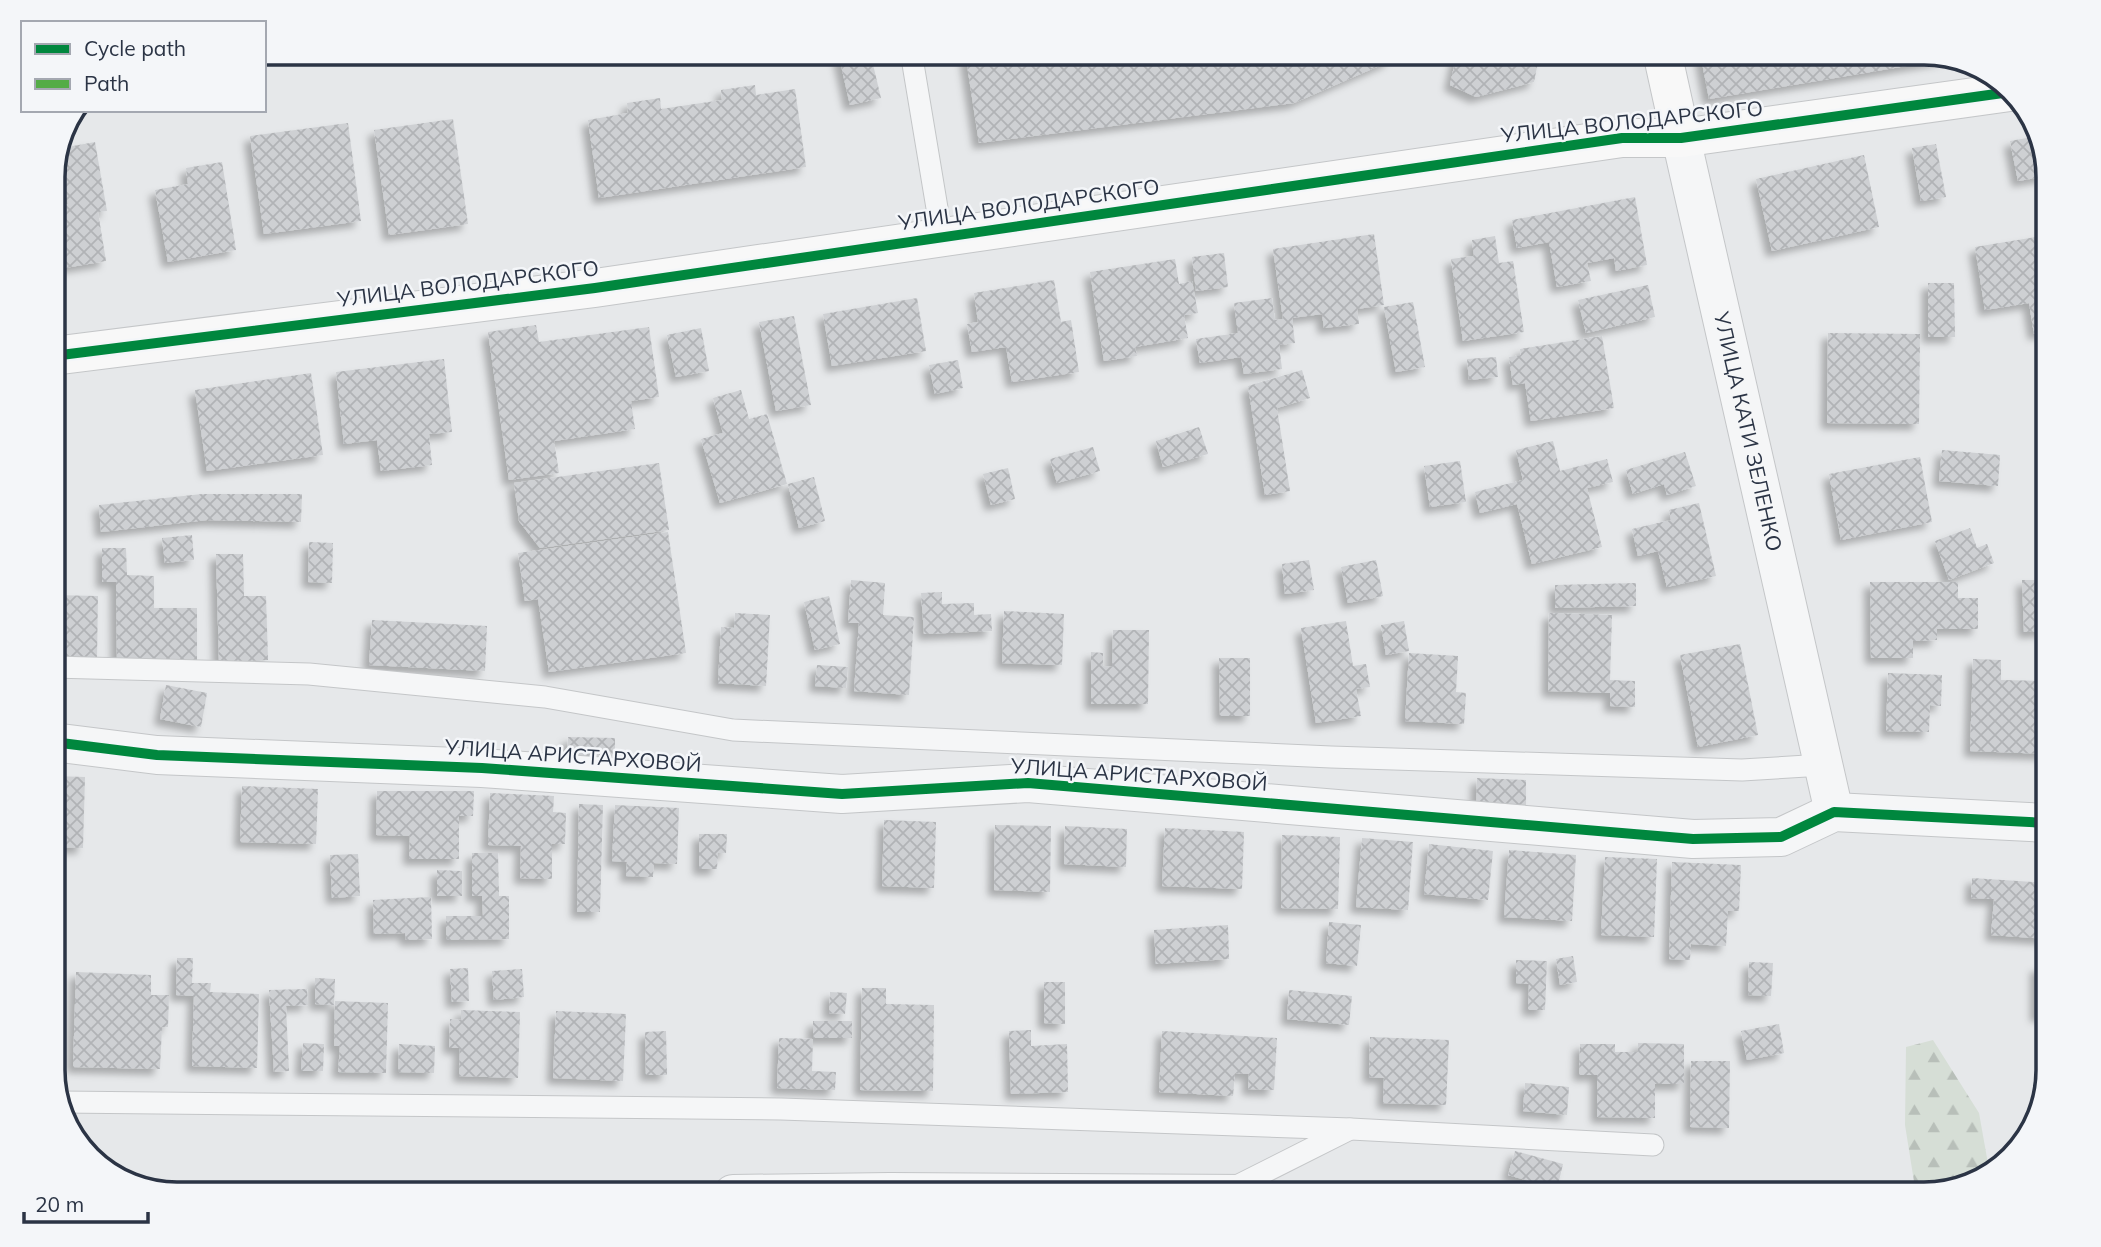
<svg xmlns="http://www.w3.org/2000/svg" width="2101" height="1247" font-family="Mulish,sans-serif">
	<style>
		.forest { fill: url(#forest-firs) }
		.building { fill: url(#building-cross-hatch); filter: url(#shadow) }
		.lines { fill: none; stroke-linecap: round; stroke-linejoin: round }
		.lane-casing { stroke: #c4c6c8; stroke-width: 23 }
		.street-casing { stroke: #c4c6c8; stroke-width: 40 }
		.secondary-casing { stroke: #c4c6c8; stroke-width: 40 }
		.lane { stroke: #f5f6f7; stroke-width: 21 }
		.street { stroke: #f5f6f7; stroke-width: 38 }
		.secondary { stroke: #f8f8f8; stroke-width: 38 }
		.quiet { stroke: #54ac47; stroke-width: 9; stroke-dasharray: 18 9; stroke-linecap: butt }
		.cycleway-casing { stroke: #f4f6f9; stroke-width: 15 }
		.cycleway { stroke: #00873e; stroke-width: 10 }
		.labels { text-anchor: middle; stroke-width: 5; stroke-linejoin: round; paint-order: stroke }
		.street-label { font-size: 21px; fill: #2b3445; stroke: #f4f6f9 }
		.rim { fill: none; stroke: #2b3445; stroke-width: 3.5 }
	</style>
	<defs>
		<pattern id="forest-firs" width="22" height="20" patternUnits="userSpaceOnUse" patternTransform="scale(1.75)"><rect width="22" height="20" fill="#d6ded6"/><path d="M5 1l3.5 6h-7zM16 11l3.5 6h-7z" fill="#b8bfb9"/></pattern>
		<pattern id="building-cross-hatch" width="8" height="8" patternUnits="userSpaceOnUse" patternTransform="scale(1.75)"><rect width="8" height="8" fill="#ced0d3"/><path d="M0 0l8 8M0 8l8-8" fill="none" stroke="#b1b3b6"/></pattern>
		<filter id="shadow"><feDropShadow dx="-6" dy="6" stdDeviation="3.5" flood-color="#0004"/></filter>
	</defs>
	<rect width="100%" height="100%" fill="#e6e8ea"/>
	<path class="forest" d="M1933 1040 1979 1113 1990 1175 1916 1194 1905 1125 1906 1047Z"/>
	<g class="building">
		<path d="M838 52H870L881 98 850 105Z"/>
		<path d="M965 52H1397L1388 62 1294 103 979 143Z"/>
		<path d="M1457 52H1540L1534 82 1476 97 1450 85Z"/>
		<path d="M1700 52H1924L1948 59 1709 99Z"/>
		<path d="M755 85 756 95 795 89 806 167 599 198 588 120 628 113 627 103 660 98 661 109 722 100 721 90Z"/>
		<path d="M453 119 468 224 389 235 374 130Z"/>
		<path d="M348 123 361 221 264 234 250 136Z"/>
		<path d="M2038 136 2048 176 2018 181 2010 141Z"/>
		<path d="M95 142 107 211 98 212 106 261 53 270V206L68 204 59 154 62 148Z"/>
		<path d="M1936 144 1946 197 1921 201 1912 148Z"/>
		<path d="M1864 155 1879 227 1772 251 1756 179Z"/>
		<path d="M222 162 236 250 168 262 155 190 188 184 186 168Z"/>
		<path d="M1635 197 1647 265 1616 271 1614 258 1587 263 1591 281 1557 287 1549 242 1517 248 1512 220Z"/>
		<path d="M1374 234 1384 305 1357 309 1359 324 1324 328 1322 314 1292 318 1295 343 1279 345 1282 369 1244 374 1241 357 1200 363 1196 339 1238 333 1234 303 1272 298 1275 320 1283 319 1273 249Z"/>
		<path d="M2048 235V332L2034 334 2029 303 1985 310 1975 247Z"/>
		<path d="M1495 236 1499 263 1513 261 1524 332 1463 341 1451 259 1474 256 1472 240Z"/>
		<path d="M1224 253 1228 287 1196 291 1192 257Z"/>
		<path d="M1175 259 1179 284 1192 281 1198 313 1184 315 1188 338 1135 347 1137 356 1104 361 1090 272Z"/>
		<path d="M1054 280 1061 322 1071 320 1079 372 1012 382 1006 347 972 352 967 324 978 322 974 293Z"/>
		<path d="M1928 283H1954L1955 337H1928Z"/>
		<path d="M1648 285 1655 317 1586 333 1578 300Z"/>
		<path d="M917 298 926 351 832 366 823 314Z"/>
		<path d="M1413 302 1425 367 1396 372 1384 307Z"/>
		<path d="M794 316 811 405 776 411 759 322Z"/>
		<path d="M536 325 539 342 649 327 659 397 631 401 635 429 554 441 559 473 509 480 488 332Z"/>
		<path d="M701 328 709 371 676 377 667 335Z"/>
		<path d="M1828 333 1920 334 1919 424 1827 423Z"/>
		<path d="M1602 336 1614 408 1531 421 1525 383 1513 385 1509 357 1521 355 1520 349Z"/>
		<path d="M1496 357 1498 377 1469 380 1467 359Z"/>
		<path d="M444 359 452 432 429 434 432 465 381 471 377 440 344 444 336 372Z"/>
		<path d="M958 360 963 388 935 394 929 365Z"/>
		<path d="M1302 370 1310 398 1277 408 1290 491 1265 495 1248 386Z"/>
		<path d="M311 373 323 455 207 471 195 390Z"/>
		<path d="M741 390 749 419 767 414 787 484 720 503 701 439 723 433 713 398Z"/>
		<path d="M53 416 62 475 53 476Z"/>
		<path d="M1199 427 1208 454 1163 467 1156 441Z"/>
		<path d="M1553 441 1560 471 1607 459 1613 482 1587 488 1602 547 1532 564 1517 504 1480 513 1475 492 1523 480 1516 450Z"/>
		<path d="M1093 447 1100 471 1057 483 1050 459Z"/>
		<path d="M1942 450 2000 455 1998 486 1939 481Z"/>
		<path d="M1685 452 1696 486 1667 495 1664 484 1633 494 1626 470Z"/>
		<path d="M1920 457 1932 522 1841 540 1829 474Z"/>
		<path d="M1460 461 1466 502 1430 507 1424 466Z"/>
		<path d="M659 463 669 530 540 548 519 521 514 483Z"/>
		<path d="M1008 468 1015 499 991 505 983 474Z"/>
		<path d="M814 477 825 521 799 528 788 484Z"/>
		<path d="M202 494H302L301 522 207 520 101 532 99 505Z"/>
		<path d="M1699 503 1716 576 1667 587 1658 551 1638 556 1632 529 1671 520 1669 510Z"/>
		<path d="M1970 528 1977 548 1987 544 1994 563 1949 580 1935 541Z"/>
		<path d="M668 532 686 653 549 672 538 599 525 601 518 553Z"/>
		<path d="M192 535 194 560 165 563 162 538Z"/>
		<path d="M309 542 333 543 332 583 308 582Z"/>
		<path d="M102 548H126L127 575 154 576V608H197V661H117L116 582H102Z"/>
		<path d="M216 554H243L244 596H266L268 660 219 662Z"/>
		<path d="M1309 560 1314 590 1285 594 1282 564Z"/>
		<path d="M1376 560 1383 596 1348 603 1341 567Z"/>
		<path d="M851 580 885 583 883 615 914 617 909 695 854 691 859 623H848Z"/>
		<path d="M2022 580H2048V631L2024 632Z"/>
		<path d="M1870 582H1958V598H1978V629H1937V640L1913 641V658H1871Z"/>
		<path d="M1636 583V606L1555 608V585Z"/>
		<path d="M942 592V604L974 603V615L991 614 992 631 924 634 921 593Z"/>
		<path d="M53 595 98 596 97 659 53 658Z"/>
		<path d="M829 596 840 644 815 650 804 602Z"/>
		<path d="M1004 611 1064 614 1062 665 1002 663Z"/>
		<path d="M735 613 770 615 766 686 718 683 721 627 734 628Z"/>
		<path d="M1549 613 1612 615 1610 680 1635 681V707L1610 706V693L1548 691Z"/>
		<path d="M372 620 487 626 485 671 369 665Z"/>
		<path d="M1346 621 1353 666 1366 664 1370 687 1356 689 1361 716 1316 723 1301 628Z"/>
		<path d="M1404 621 1409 651 1386 655 1381 625Z"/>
		<path d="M1113 630H1149L1148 704H1091V652L1103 653V666L1112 667Z"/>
		<path d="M1740 644 1758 735 1698 747 1680 655Z"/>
		<path d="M1409 653 1458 656 1456 692 1466 693 1464 724 1405 721Z"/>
		<path d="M1219 658H1250V716H1220Z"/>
		<path d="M1973 659 2001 660V680L2048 681V754L1970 751Z"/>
		<path d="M817 665 848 667 846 688 815 686Z"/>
		<path d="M1888 673 1942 675 1941 706 1930 705 1929 732 1886 731Z"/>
		<path d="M166 685 207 693 201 727 160 719Z"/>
		<path d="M568 737 615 738V763H567Z"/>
		<path d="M53 776 85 777 83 848 53 847Z"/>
		<path d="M1477 778 1526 780V808L1476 806Z"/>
		<path d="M242 786 318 789 316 844 240 842Z"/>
		<path d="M377 791H474L473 816H459V859H409L410 836 376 835Z"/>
		<path d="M490 793 554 796 553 812 566 813 565 844H552V879L520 878 521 846 488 845Z"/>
		<path d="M579 804 603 805 600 912H577Z"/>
		<path d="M615 805 679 808 677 864 654 863 653 877 626 876 627 862 612 861Z"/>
		<path d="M884 820 936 822 934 888 882 886Z"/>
		<path d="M995 825 1051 826 1050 892 994 890Z"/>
		<path d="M1065 826 1127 829 1126 867 1064 864Z"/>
		<path d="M1165 828 1244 832 1242 889 1162 886Z"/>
		<path d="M699 834H727L726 853H718L717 869H699Z"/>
		<path d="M1282 835 1340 837 1338 909 1281 908Z"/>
		<path d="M1362 838 1413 842 1408 910 1356 907Z"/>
		<path d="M1429 844 1493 851 1488 900 1424 894Z"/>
		<path d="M1509 850 1576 855 1572 921 1504 917Z"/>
		<path d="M472 853H498L499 896H509V939L446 940V916H483L482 896H472Z"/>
		<path d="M358 854 360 896 332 898 330 855Z"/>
		<path d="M1605 857 1657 859 1654 937 1601 935Z"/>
		<path d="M1672 862 1741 865 1739 911H1728L1726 946 1691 944 1690 960 1669 959Z"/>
		<path d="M437 870 462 871V896H437Z"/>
		<path d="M1972 878 2048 883V939L1991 935 1994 899 1971 898Z"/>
		<path d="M431 897 432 939 406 940 405 933 374 934 373 900Z"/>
		<path d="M1329 922 1361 925 1357 966 1326 963Z"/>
		<path d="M1228 925 1229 959 1156 964 1154 930Z"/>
		<path d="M1573 956 1577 982 1560 985 1556 959Z"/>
		<path d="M177 958H193L192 983H211L210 992 259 994 257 1068 192 1066 194 996 176 995Z"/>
		<path d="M1516 960 1547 961 1545 1010H1528L1529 984 1516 983Z"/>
		<path d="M53 962H59L58 991H53Z"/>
		<path d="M1749 962 1773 963 1771 996 1748 995Z"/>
		<rect x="2036" y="966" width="12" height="50"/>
		<path d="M468 968 469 1001 452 1002 450 969Z"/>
		<path d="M522 969 524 997 494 1000 492 971Z"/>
		<path d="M76 972 151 975V995H169L168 1027H162L160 1069 73 1067Z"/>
		<path d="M315 978 335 979 334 1005 315 1004Z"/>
		<path d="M1044 982H1065V1024L1044 1023Z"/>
		<path d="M862 988H886V1004L934 1005 933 1091 860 1090Z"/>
		<path d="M307 989 308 1005 286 1006 289 1071 274 1072 269 990Z"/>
		<path d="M1289 990 1352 996 1349 1025 1287 1019Z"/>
		<path d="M830 992 847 993 845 1014 829 1013Z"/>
		<path d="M335 1001 388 1003 386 1073 338 1072 340 1046H334Z"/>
		<path d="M461 1010 520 1012 518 1078 459 1076 460 1048H449L450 1019 461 1020Z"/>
		<path d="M556 1011 626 1014 623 1081 553 1078Z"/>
		<rect x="813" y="1021" width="39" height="17"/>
		<path d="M1779 1024 1784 1053 1747 1060 1741 1031Z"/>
		<path d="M1031 1030V1046L1067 1044 1068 1092 1011 1094 1009 1031Z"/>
		<path d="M666 1031 667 1075H646L645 1032Z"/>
		<path d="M1162 1031 1277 1038 1274 1090 1248 1089 1249 1074 1235 1073 1233 1096 1159 1092Z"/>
		<path d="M1370 1037 1449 1040 1446 1105 1383 1103 1384 1078 1369 1077Z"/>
		<path d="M779 1038 813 1039 812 1071 836 1072 835 1090 777 1088Z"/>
		<path d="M303 1043 324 1044 323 1071H301Z"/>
		<path d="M1638 1043 1684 1044V1084H1655V1118L1597 1117V1075H1579L1580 1044H1615V1052H1638Z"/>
		<path d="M399 1044 435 1046 434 1073 398 1072Z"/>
		<path d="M1691 1061H1730L1729 1128 1690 1127Z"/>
		<path d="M1525 1083 1569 1087 1567 1115 1523 1111Z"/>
		<path d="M1515 1151 1563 1164 1557 1189 1508 1175Z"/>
	</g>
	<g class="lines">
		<defs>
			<g id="lane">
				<path d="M911 52 942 238"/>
				<path d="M53 667 309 674 545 697 733 730 1331 757 1742 770 1823 765"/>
				<path d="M60 1102 781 1109 1351 1129 1653 1145"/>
				<path d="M1231 1189 1350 1129"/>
			</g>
			<g id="street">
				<path id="s1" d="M1681 138 1834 812"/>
				<path d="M53 742 157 755 482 768 842 794 1028 783 1693 839 1781 837 1834 812 2048 823"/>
				<path d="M733 1194 890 1192 1249 1194"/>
			</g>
			<g id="secondary">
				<path d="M1662 52 1681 138"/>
				<path d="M53 356 595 288 1622 138H1681L2010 92"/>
			</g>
		</defs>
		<use href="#lane" class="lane-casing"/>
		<use href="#street" class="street-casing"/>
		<use href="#secondary" class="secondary-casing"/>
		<use href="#lane" class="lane"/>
		<use href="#street" class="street"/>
		<use href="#secondary" class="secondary"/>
		<path class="quiet" d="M1810 1186 1812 1194"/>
		<defs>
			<g id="cycleway">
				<path d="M53 356 595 288 1622 138H1681L2010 92"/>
				<path d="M53 742 157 755 482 768 842 794 1028 783 1693 839 1781 837 1834 812 2048 823"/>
			</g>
		</defs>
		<use href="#cycleway" class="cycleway-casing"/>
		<use href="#cycleway" class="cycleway"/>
	</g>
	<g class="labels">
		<g class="street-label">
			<text transform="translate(1632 122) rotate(-6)" y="7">УЛИЦА ВОЛОДАРСКОГО</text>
			<text transform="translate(1029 205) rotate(-8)" y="7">УЛИЦА ВОЛОДАРСКОГО</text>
			<text transform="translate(468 284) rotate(-7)" y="7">УЛИЦА ВОЛОДАРСКОГО</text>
			<text dy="7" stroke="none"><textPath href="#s1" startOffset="301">УЛИЦА КАТИ ЗЕЛЕНКО</textPath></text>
			<text transform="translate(573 756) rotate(4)" y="7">УЛИЦА АРИСТАРХОВОЙ</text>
			<text transform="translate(1139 775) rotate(4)" y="7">УЛИЦА АРИСТАРХОВОЙ</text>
		</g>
	</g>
	<path d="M0 0H2101V1247H0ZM177 65H1924A112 112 0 0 1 2036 177V1070A112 112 0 0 1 1924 1182H177A112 112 0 0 1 65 1070V177A112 112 0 0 1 177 65Z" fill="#f4f6f9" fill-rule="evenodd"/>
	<path class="rim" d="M177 65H1924A112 112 0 0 1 2036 177V1070A112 112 0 0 1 1924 1182H177A112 112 0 0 1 65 1070V177A112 112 0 0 1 177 65Z"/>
	<rect x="21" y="21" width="245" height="91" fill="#f4f6f9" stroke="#a4a8b1" stroke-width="2"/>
	<rect x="35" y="44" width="35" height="10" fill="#00873e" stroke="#a4a8b1" stroke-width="2"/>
	<text x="84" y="56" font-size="21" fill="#2b3445">Cycle path</text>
	<rect x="35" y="79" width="35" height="10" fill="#54ac47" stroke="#a4a8b1" stroke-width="2"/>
	<text x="84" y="91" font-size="21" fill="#2b3445">Path</text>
	<path d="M24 1212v10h124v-10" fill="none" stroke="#2b3445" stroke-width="3.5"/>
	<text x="35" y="1212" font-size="21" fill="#2b3445" stroke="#f4f6f9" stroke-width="5" paint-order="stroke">20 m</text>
</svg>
